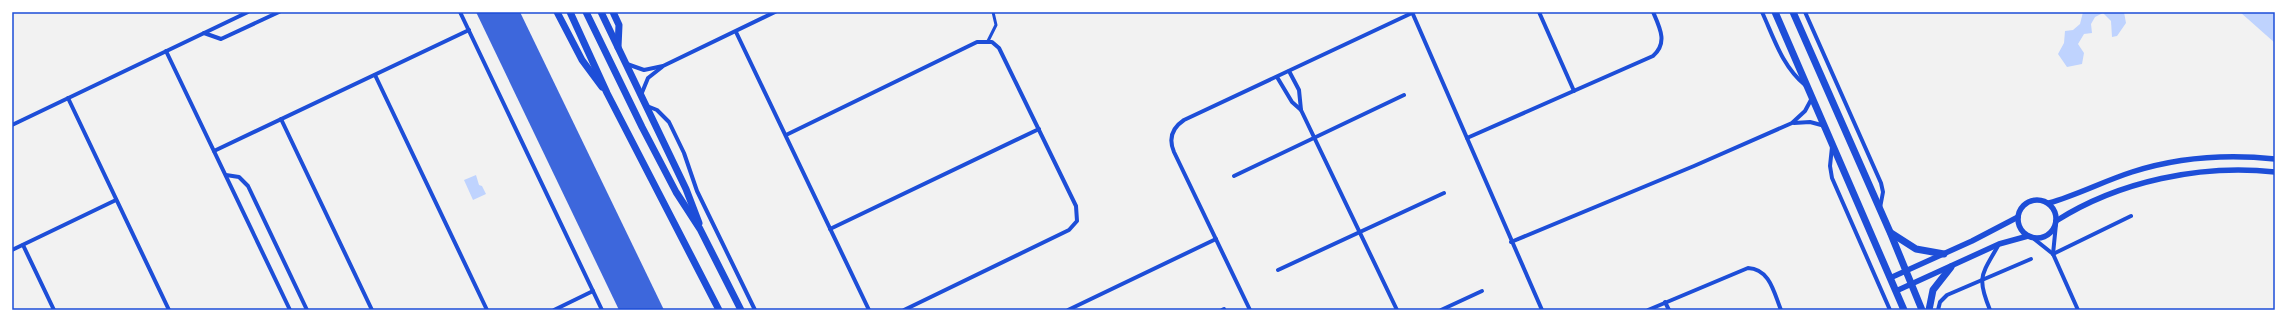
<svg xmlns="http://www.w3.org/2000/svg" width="2287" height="322" font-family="'Roboto Condensed',sans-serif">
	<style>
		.water { fill: #bfd3fe }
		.building { fill: #3d67dc }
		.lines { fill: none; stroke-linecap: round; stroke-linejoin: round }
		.pedestrian { stroke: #1d4ed8; stroke-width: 3 }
		.minor { stroke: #1d4ed8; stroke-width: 4 }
		.tertiary { stroke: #1d4ed8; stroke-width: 5.5 }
		.primary { stroke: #1d4ed8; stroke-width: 7 }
		.neatline { fill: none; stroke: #1d4ed8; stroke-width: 1.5 }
	</style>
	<rect width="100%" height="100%" fill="#f2f2f2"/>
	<g class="water">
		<path d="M2083 12H2124L2126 23 2117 36 2112 37 2111 21 2103 13 2095 17 2091 24 2092 33 2084 34 2078 44 2084 53 2082 64 2067 67 2058 54 2064 43 2065 31 2073 30 2080 24Z"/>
		<path d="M2240 12H2275V43Z"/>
		<path d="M476 175 479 185 482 186 486 194 473 200 464 180Z"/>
	</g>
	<path class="building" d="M476 12H520L664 310H619Z"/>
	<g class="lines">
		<path class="pedestrian" d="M988 41 996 25 993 12"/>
		<g class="minor">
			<path d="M460 12 602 310"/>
			<path d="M1412 12 1542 310"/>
			<path d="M1539 12 1574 91"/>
			<path d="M1762 12C1774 38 1782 66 1805 85"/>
			<path d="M1805 12 1881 183 1883 192 1880 208"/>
			<path d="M736 32 869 310"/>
			<path d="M204 33 221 39 279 12"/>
			<path d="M166 51 290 310"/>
			<path d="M627 64 644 70 663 66 775 12"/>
			<path d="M1289 71 1299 90 1301 110"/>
			<path d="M375 75 487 310"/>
			<path d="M1277 77 1292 102 1301 110 1397 310"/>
			<path d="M641 95 648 78 662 67"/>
			<path d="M68 98 169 310"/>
			<path d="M647 106 657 110 669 122 684 153 697 191 755 310"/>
			<path d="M281 119 372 310"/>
			<path d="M1794 123 1810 122 1825 126"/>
			<path d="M12 125 248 12"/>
			<path d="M786 135 977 42H992L999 48 1076 206 1077 221 1069 230 904 310"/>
			<path d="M1467 138 1653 56C1668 43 1660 28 1653 12"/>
			<path d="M1832 147 1830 166 1832 178 1890 310"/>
			<path d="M214 151 469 30"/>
			<path d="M226 175 239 177 248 186 307 310"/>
			<path d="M1234 176 1404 95"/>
			<path d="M830 229 1039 129"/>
			<path d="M2033 238 2053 254 2078 310"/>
			<path d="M1511 242 1694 166 1792 123 1805 111 1812 98"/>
			<path d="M23 245 54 310"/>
			<path d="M12 250 116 200"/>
			<path d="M2053 254 2131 216"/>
			<path d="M2053 254 2056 224"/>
			<path d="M1278 270 1444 193"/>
			<path d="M1665 302 1669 310"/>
			<path d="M554 310 593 291"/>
			<path d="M1068 310 1216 239"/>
			<path d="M1222 310 1224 309"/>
			<path d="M1250 310 1174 152C1168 138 1172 128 1184 120L1412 13"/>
			<path d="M1441 310 1482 291"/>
			<path d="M1648 310 1748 268C1770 269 1774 293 1781 310"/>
			<path d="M1938 310 1940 302 1947 295 2031 259"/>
			<path d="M1990 310C1976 276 1982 275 1999 244"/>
		</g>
		<g class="tertiary">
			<circle cx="2037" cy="219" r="19"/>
			<path d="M2049 203C2077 195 2104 181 2132 172 2179 157 2227 154 2275 159"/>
			<path d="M2056 221C2119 181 2201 164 2275 172"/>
			<path d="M1890 278 1972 241 2018 217"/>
			<path d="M1896 291 1999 244 2028 236"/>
		</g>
		<g class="primary">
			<path d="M557 12 582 60 602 87"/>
			<path d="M570 12 607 93 719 310"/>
			<path d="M586 12 642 127 676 192 700 229 741 310"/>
			<path d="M601 12 686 189 699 223"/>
			<path d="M613 12 619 25 618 47"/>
			<path d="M1775 12 1904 310"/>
			<path d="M1793 12 1890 232 1922 310"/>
			<path d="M1891 233 1916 249 1944 254"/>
			<path d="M1929 310 1933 290 1951 267"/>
		</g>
	</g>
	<rect width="2287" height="322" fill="none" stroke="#ffffff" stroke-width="26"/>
	<rect x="13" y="13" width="2261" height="296" class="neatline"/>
</svg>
